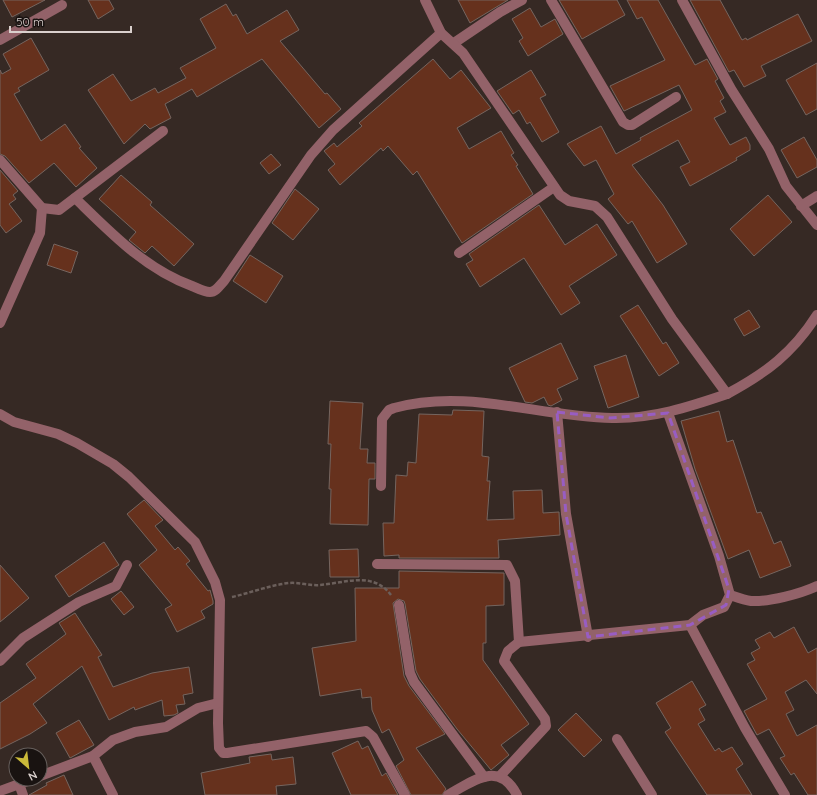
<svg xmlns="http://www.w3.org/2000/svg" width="817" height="795" font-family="Quicksand,sans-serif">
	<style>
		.building { fill: #66311d; stroke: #75655f }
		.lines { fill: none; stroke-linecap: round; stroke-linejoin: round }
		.path { stroke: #6b5f5b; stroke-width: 2.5; stroke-dasharray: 4 2; stroke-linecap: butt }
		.minor { stroke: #936269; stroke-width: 10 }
		.marked { fill: none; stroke: #985dc3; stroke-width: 3; stroke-dasharray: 8 5; stroke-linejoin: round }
	</style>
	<rect width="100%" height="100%" fill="#362924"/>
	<g class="building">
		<path d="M3 0H45L12 17Z"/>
		<path d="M88 0H109L114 9 98 19Z"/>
		<path d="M458 0H508L470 23Z"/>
		<path d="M559 0H617L625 15 582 39Z"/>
		<path d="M627 0H658L695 65 707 59 718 79 715 81 724 98 720 101 726 112 714 118 730 145 746 137 750 145V150L736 158 737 160 690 186 680 167 690 162 678 140 632 165 663 205 687 244 657 263 632 221 628 224 608 199 614 194 596 160 584 166 567 144 601 126 616 154 641 140 640 138 692 110 679 85 624 111 610 86 665 60 642 17 637 19Z"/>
		<path d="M690 0H720L742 40 746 38 747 40 798 14 812 41 761 66 766 76 744 87 734 70 729 72Z"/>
		<path d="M226 4 233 16 236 14 247 34 287 10 299 30 280 41 325 94 327 93 341 109 319 128 262 59 197 97 192 89 165 104 171 118 150 129 145 124 124 144 88 90 113 74 131 101 155 88 158 93 186 78 180 68 216 48 200 19Z"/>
		<path d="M530 8 541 27 555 19 563 34 528 56 519 41 523 38 512 19Z"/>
		<path d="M31 38 49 70 18 88 20 91 14 94 41 141 65 124 81 147 79 148 97 168 76 187 54 163 29 183 5 156 0 154V70L2 74 11 69 3 54Z"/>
		<path d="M433 59 450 79 461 70 491 108 457 128 469 149 501 131 514 153 511 155 518 165 516 166 533 194 462 243 417 171 413 175 388 146 383 151 381 148 340 185 328 170 335 164 324 151 334 143 337 147 362 126 359 123Z"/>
		<path d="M817 63V109L806 115 786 80Z"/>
		<path d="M531 70 546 95 540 98 559 132 542 142 530 122 527 124 519 110 513 114 497 91Z"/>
		<path d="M804 137 817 160V167L797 178 781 150Z"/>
		<path d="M271 154 281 165 269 174 260 163Z"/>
		<path d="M0 170 18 191 13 195 16 199 9 204 22 221 6 233 0 225Z"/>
		<path d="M121 175 152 202 150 205 194 244 174 266 152 246 145 253 129 240 136 232 99 199Z"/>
		<path d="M295 189 319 209 293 240 272 223Z"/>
		<path d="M768 195 792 222 754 256 730 229Z"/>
		<path d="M539 205 565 245 597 224 617 255 569 286 580 303 561 315 524 258 480 287 466 264 473 260 469 254Z"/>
		<path d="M54 244 78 252 71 273 47 265Z"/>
		<path d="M250 255 283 276 266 303 233 281Z"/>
		<path d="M638 305 663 344 666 342 679 363 659 376 620 316Z"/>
		<path d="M749 310 760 327 744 336 734 319Z"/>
		<path d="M561 343 578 379 557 389 562 400 551 406 548 405 544 397 532 403 525 402 509 368Z"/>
		<path d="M626 355 639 397 608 408 594 366Z"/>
		<path d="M330 401 363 403 360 449H368L367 463H375V479H369L368 525 330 524 331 489H329L331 444H328Z"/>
		<path d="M453 410 484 411 482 456 489 457 487 481H490L487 520 514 519 513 491 542 490 543 513 559 512 560 535 498 540 499 558H399V555L384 556 383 523H394L396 475 407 476 408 462 416 463 419 414 452 415Z"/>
		<path d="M719 411 727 442 733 440 757 513 761 512 774 544 781 541 791 566 760 578 749 550 728 559 695 469 681 421Z"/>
		<path d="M144 500 163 520 155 526 175 550 178 547 190 561 186 564 208 591 210 590 213 601V604L201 611 205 618 177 632 165 609 172 605 139 565 157 550 127 514Z"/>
		<path d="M104 542 119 565 69 597 55 576Z"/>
		<path d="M358 549 359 577H330L329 550Z"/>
		<path d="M0 565 29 598 0 622Z"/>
		<path d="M399 571 504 573V605L486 606V643H483V660L529 724 501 745 509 755 491 770 457 729 420 679 416 671 405 604 404 601 398 599 393 603 404 676 409 686 445 734 416 748 446 789 442 795H411L396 766 404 760 389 729 382 733 372 710 371 697 362 698 361 689 320 696 312 648 356 641 355 588H399Z"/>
		<path d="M121 591 134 607 124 615 111 599Z"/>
		<path d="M75 613 102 655 98 657 113 687 152 673 189 667 193 693 183 695 185 704 176 705 178 713 174 715 164 716 162 700 135 710 134 707 109 720 82 666 33 704 47 723 30 734 0 749V703L36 678 26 664 66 634 59 623Z"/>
		<path d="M794 627 808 653 817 648V694L806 680 785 692 794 710 786 714 797 736 817 725V795H808L794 773 791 775 780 758 785 756 769 729 757 735 744 711 767 699 747 664 755 660 751 653 760 648 755 640 770 632 774 638Z"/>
		<path d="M692 681 706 705 699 709 705 720 698 724 715 751 719 748 722 752 732 747 743 764 736 769 752 795H707L665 732 671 728 656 703Z"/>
		<path d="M576 713 602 740 584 757 558 730Z"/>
		<path d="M79 720 94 745 70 758 56 733Z"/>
		<path d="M358 741 362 749 368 746 382 776 386 773 398 795H351L332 753Z"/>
		<path d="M271 754 272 760 293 757 296 784 276 786 277 795H205L201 773 250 763 249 757Z"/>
		<path d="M64 775 73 795H29L47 785 46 783Z"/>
	</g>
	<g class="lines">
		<path class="path" d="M232 597C250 593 270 585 289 583 299 582 310 586 320 585 345 583 373 571 391 595"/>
		<g class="minor">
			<path d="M551 0 623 122 628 125H632L676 97"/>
			<path d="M682 0 731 89 769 149 786 186 817 225"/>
			<path d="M0 40 62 5"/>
			<path d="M454 43 500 12 522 0"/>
			<path d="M0 160 42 208 59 210 163 131"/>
			<path d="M75 198C110 232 145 269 192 286 197 288 204 292 210 292 216 292 220 285 224 281L311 155 333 130 441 33"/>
			<path d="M801 206 817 196"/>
			<path d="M459 253 554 187"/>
			<path d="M0 323 40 233 42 208"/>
			<path d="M727 394C766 373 793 353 817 315"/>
			<path d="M557 412 566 514 588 637"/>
			<path d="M0 414 14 422 58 434 77 443 113 464 129 477 195 542 215 582 220 600 218 723 219 748 223 753H227L366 731 373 737 405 795"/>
			<path d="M381 486 382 419 389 410 394 408C468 388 538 417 612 418 652 419 689 407 727 394L672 319 607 217 595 206 569 201 560 195 463 53 441 33 425 0"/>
			<path d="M377 564 507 565 515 581 519 642 690 625 703 615 724 607 730 595 719 556 668 413"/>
			<path d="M730 595C736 597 744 600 751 601 769 602 800 594 817 586"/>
			<path d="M399 605 410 673 414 682 484 777"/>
			<path d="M690 625 745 728 785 795"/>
			<path d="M0 661 23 638 79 602 116 586 127 565"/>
			<path d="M617 739 652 795"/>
			<path d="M93 756 113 795"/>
			<path d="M40 776 93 756 113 740 135 732 166 727 198 708 218 703"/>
			<path d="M500 776 546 726 545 719 504 661 508 651 519 642"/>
			<path d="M19 784 23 795"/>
			<path d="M0 791 33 779"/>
			<path d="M448 795C473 781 499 760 517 795"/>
		</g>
	</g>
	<path class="marked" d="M557 412 610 418 668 413 729 589 726 605 690 625 588 637 566 514Z"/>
	<g transform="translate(28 767) rotate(152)"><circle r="19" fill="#191311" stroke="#665f5c"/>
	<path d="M0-3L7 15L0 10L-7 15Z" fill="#cbba39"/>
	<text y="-6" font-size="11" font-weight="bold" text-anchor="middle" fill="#dad0cd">N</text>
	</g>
	<path d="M10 26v6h121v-6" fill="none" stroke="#dad0cd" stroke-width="2"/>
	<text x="16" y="26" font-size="12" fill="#dad0cd" stroke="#191311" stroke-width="3" paint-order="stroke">50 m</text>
</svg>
